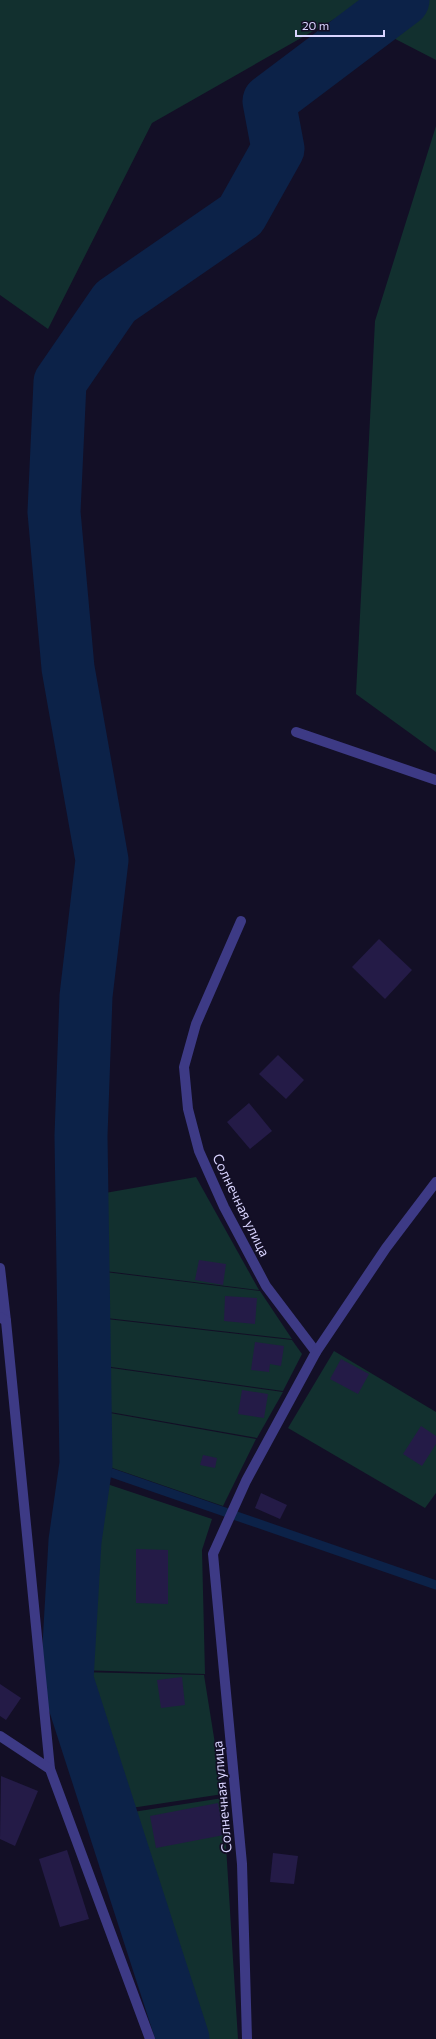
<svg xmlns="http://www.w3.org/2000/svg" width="436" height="2039" font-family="Commissioner,sans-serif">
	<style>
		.green { fill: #12302f }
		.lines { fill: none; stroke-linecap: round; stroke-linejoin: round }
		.stream { stroke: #0c2248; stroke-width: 9 }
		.river { stroke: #0c2248; stroke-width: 53 }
		.building { fill: #241b47 }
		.service { stroke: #3d3a85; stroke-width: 10 }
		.minor { stroke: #3d3a85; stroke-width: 10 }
		.labels { text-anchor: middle; stroke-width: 3.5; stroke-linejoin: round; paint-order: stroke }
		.street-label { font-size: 14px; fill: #d9d4ff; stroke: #130f26 }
	</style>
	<rect width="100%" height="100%" fill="#130f26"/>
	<g class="green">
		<path d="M0 0H436V60L345 13 152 123 48 329 0 295Z"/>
		<path d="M436 126V752L356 694 375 321Z"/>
		<path d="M196 1177 259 1290 89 1269 88 1196Z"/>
		<path d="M89 1270 260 1291 292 1339 89 1316Z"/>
		<path d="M89 1317 292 1340 302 1354 283 1391 90 1364Z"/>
		<path d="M334 1351 436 1412V1493L425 1508 288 1428Z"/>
		<path d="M90 1365 283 1392 257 1438 93 1409Z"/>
		<path d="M93 1410 256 1439 223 1506 92 1461Z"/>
		<path d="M95 1480 212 1519 202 1550 205 1674 78 1670Z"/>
		<path d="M78 1672 204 1675 223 1794 118 1810Z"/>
		<path d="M223 1798 238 2039H191L184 2025 120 1814Z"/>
	</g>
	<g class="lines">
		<path class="stream" d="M86 1464 436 1585"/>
		<path class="river" d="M183 2039 67 1680 75 1541 86 1464 81 1136 86 996 102 860 68 668 54 512 60 382 115 302 241 215 278 149 269 101 403 0"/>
	</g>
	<g class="building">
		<path d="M379 939 412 970 385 999 352 967Z"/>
		<path d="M278 1055 304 1080 286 1099 259 1074Z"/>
		<path d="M249 1103 272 1131 250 1149 227 1122Z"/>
		<path d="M199 1260 226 1264 223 1285 195 1280Z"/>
		<path d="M225 1296 257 1298 255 1324 224 1321Z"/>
		<path d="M255 1342 284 1346 281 1366 270 1364 269 1372 251 1370Z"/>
		<path d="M341 1359 369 1374 358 1394 330 1379Z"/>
		<path d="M242 1390 268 1394 264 1418 238 1414Z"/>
		<path d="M421 1426 436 1436V1444L422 1466 403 1454Z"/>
		<path d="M203 1455 217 1458 215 1468 200 1465Z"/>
		<path d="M261 1493 287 1505 280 1519 255 1508Z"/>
		<path d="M136 1549 168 1550V1604L136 1603Z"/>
		<path d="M182 1677 185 1705 161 1708 157 1680Z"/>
		<path d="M0 1684 21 1698 6 1720 0 1716Z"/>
		<path d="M1 1776 38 1791 15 1846 0 1839Z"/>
		<path d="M218 1803 224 1835 156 1848 150 1816Z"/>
		<path d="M67 1850 89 1919 60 1927 39 1859Z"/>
		<path d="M273 1853 298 1856 294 1884 270 1882Z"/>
	</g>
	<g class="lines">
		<path class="service" d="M296 732 436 780"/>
		<g class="minor">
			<path d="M241 921 196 1024 184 1067 188 1109 199 1151 224 1207 266 1286 316 1352"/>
			<path d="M0 1268 6 1321"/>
			<path d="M0 1317 6 1321 50 1769"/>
			<path d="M0 1736 50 1769 150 2039"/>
			<path d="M247 2039 242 1864 213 1554 246 1481 316 1352 386 1248 436 1182"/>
		</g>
	</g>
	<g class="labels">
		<g class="street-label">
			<text transform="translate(241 1205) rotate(64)" y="5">Солнечная улица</text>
			<text transform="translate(222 1797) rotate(-95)" y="5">Солнечная улица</text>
		</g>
	</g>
	<path d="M296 30v6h88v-6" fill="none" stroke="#d9d4ff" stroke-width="2"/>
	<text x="302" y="30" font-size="12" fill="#d9d4ff" stroke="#130f26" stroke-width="3" paint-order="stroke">20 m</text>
</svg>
